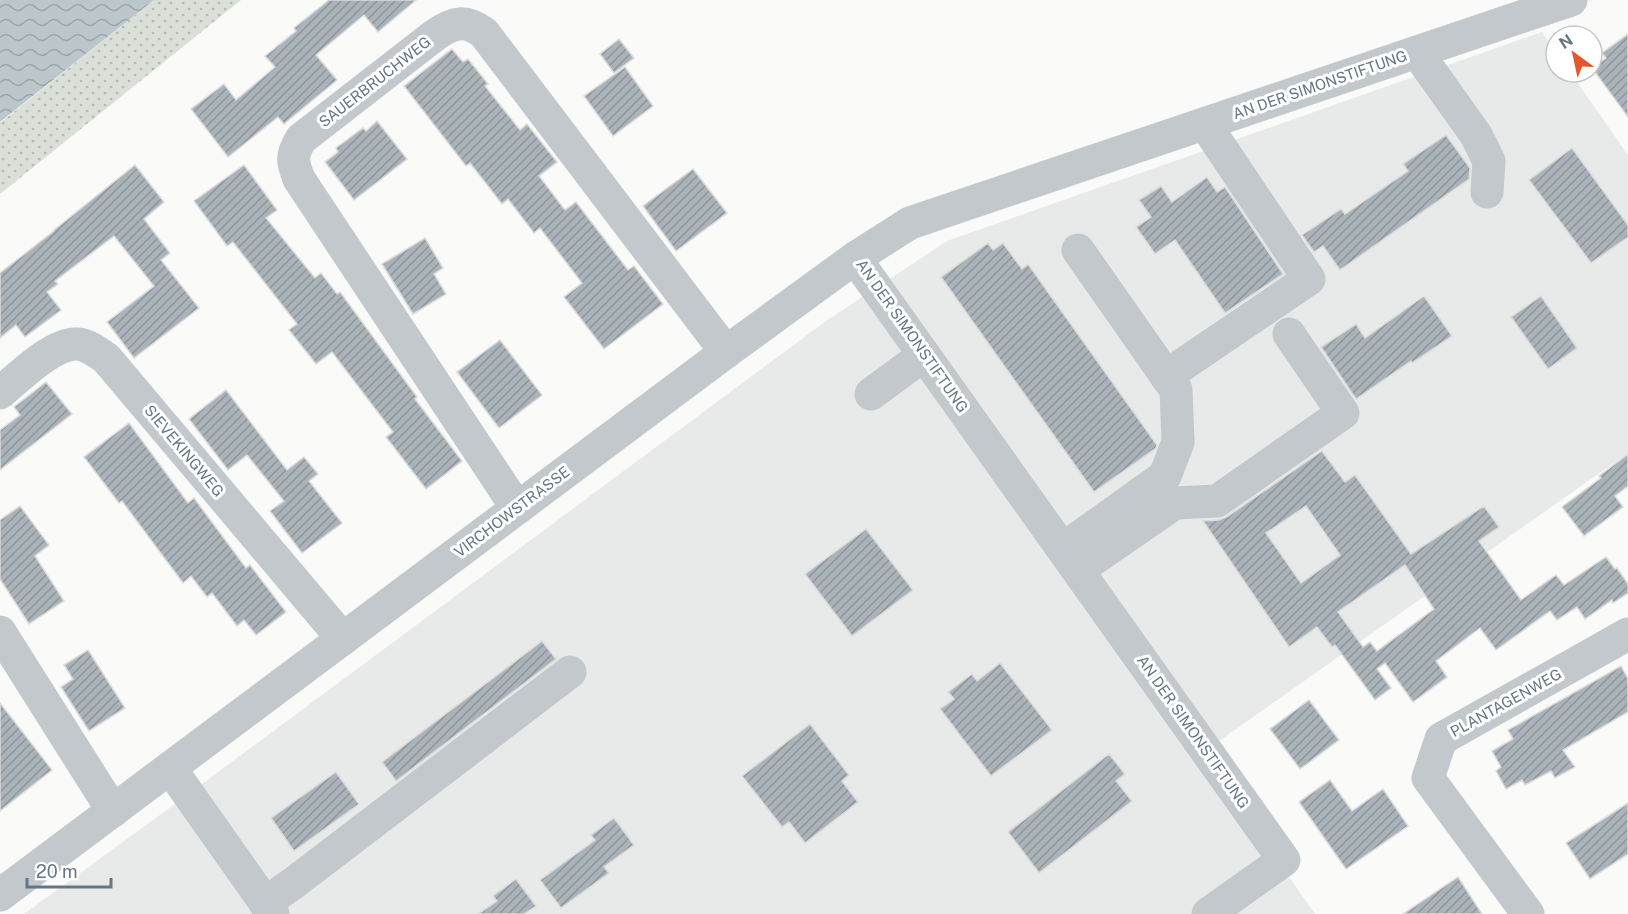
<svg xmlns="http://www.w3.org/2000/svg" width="1628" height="914" font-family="'Public Sans',sans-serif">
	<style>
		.built { fill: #e8e9e9 }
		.grass { fill: url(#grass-dots) }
		.water { fill: url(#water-waves) }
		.building { fill: url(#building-hatch); stroke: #dcdcda; stroke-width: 1.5; fill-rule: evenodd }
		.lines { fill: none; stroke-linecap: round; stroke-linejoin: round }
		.minor { stroke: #c3c8cc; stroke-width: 33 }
		.labels { text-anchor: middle; stroke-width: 6; stroke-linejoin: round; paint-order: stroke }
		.street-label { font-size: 15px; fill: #657683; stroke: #fff }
	</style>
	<defs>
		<pattern id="grass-dots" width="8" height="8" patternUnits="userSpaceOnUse" patternTransform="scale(1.5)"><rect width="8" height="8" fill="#dadfd7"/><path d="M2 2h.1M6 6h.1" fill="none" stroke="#b4b9b4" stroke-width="1.8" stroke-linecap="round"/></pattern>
		<pattern id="water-waves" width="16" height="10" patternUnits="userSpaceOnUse" patternTransform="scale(1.5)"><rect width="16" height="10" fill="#bbc7cb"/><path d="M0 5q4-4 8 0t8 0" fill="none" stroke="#9ca6aa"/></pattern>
		<pattern id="building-hatch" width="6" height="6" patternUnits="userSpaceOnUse" patternTransform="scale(1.5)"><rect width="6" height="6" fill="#aab3b9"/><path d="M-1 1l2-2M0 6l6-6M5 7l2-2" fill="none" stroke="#8e969c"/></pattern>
	</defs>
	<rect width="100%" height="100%" fill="#fafaf8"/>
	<path class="built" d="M1542 32 1556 52V72H1570L1628 155V453L1202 753 1315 914H24L175 804 826 321 947 241Z"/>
	<path class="grass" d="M154 0H241L0 194V123Z"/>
	<path class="water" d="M0 0H154L0 122Z"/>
	<g class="building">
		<path d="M329 0H416L378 32 364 15 316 55 337 80 284 124 278 117 228 157 191 109 224 84 236 100 275 67 265 56 296 31 294 28Z"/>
		<path d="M1628 34V117L1592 68 1606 58 1602 53Z"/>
		<path d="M619 39 634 58 614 73 600 54Z"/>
		<path d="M452 49 463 62 468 59 488 84 485 86 520 130 527 124 557 162 539 176 565 210 576 202 628 270 634 266 663 304 604 349 564 297 582 283 540 228 534 233 508 199 502 204 470 163 466 166 404 86Z"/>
		<path d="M625 67 653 106 613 136 584 96Z"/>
		<path d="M377 121 407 159 354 200 325 162 338 152 336 148 363 128 366 131Z"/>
		<path d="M1446 135 1470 168 1469 179 1340 270 1323 246 1314 252 1302 235 1341 209 1345 214 1408 171 1403 164Z"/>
		<path d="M1572 148 1628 225V237L1591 263 1529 180Z"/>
		<path d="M135 165 164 202 144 219 170 253 161 260 199 308 134 358 107 322 154 286 114 236 55 281 58 284 47 292 61 310 25 337 16 325 0 338V273L54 231V230Z"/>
		<path d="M244 165 277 210 266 218 315 278 321 273 337 294 340 292 417 397 415 399 462 461 426 489 386 437 393 432 332 352 316 364 289 330 297 324 233 242 227 246 194 201Z"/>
		<path d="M693 169 727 213 676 251 643 206Z"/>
		<path d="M1207 177 1217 192 1225 187 1283 274 1225 313 1175 240 1155 254 1136 227 1151 217 1139 200 1161 186 1172 202Z"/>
		<path d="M425 238 443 268 434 274 446 294 413 314 382 264Z"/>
		<path d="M988 243 993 250 1003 243 1022 269 1028 264 1157 445 1156 448 1094 492 941 277Z"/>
		<path d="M1424 296 1452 336 1412 363 1411 361 1356 399 1321 347 1356 324 1365 338Z"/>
		<path d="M1541 296 1577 348 1548 369 1511 317Z"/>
		<path d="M500 340 542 395 499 428 457 372Z"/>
		<path d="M46 382 72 414 0 470V430L20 415 14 407Z"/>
		<path d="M226 390 287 470 304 457 318 474 309 481 342 523 302 553 270 511 284 501 247 455 228 470 189 419Z"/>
		<path d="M129 423 188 503 194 498 246 568 250 565 286 612 256 635 244 620 237 626 212 593 207 597 191 576 183 583 122 501 119 503 84 457Z"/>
		<path d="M1322 451 1345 482 1355 475 1411 554 1484 506 1499 527 1479 541 1521 600 1556 575 1564 585 1606 557 1615 569 1617 568 1628 584V593L1613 603 1612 600 1585 619 1577 607 1557 620 1550 611 1496 650 1480 628 1436 661 1447 677 1413 702 1385 663 1377 669 1391 688 1375 700 1335 645 1332 647 1317 627 1289 647 1203 521 1219 520 1228 516ZM1306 506 1340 555 1301 583 1266 533ZM1405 565 1434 609 1377 651 1370 642 1363 647 1338 612Z"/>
		<path d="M1628 454V486L1615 496 1623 507 1584 536 1562 507 1601 478 1599 476Z"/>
		<path d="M20 506 49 545 35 556 64 601 29 624 0 579V520Z"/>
		<path d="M866 529 913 590 852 636 805 574Z"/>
		<path d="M542 641 556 659 396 781 382 762Z"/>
		<path d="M88 650 125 708 89 731 61 687 73 679 64 665Z"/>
		<path d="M1000 663 1052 730 991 776 940 709 954 699 948 692 972 674 977 681Z"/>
		<path d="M1621 666 1628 679V712L1563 750 1575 767 1555 778 1551 771 1525 785 1522 780 1506 789 1496 771 1501 767 1492 751 1513 739 1508 730Z"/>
		<path d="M1309 700 1339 740 1300 769 1270 729Z"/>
		<path d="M0 703 52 770 0 811Z"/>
		<path d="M810 724 849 775 842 781 858 802 805 843 789 822 782 827 742 776Z"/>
		<path d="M1109 754 1125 774 1116 781 1132 801 1039 873 1008 832Z"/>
		<path d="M336 772 359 804 294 851 271 818Z"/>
		<path d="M1330 780 1352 811 1383 789 1408 826 1346 869 1299 802Z"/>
		<path d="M1628 803V854L1590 879 1566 843Z"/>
		<path d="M614 818 634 845 604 867 609 873 561 908 540 880 595 840 591 835Z"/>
		<path d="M1458 877 1482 914H1403Z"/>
		<path d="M516 879 536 906 524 914H478L497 901 493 896Z"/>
	</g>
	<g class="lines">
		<g class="minor">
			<path d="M1417 52 1476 135 1489 161 1487 192"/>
			<path d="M855 258 1284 860 1208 914"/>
			<path d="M1166 376 1309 279 1205 124"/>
			<path d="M0 393C19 377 52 344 76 344 87 344 97 352 106 358L343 639"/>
			<path d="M871 394 924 355"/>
			<path d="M517 508 299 179C292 161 291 156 301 139L435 35C454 22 465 19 484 33L726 352"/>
			<path d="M1063 549 1165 476 1178 442 1176 390 1078 250"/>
			<path d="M1078 570 1175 503 1217 501 1343 413 1289 334"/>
			<path d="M0 632 113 811"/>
			<path d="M170 768 273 914"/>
			<path d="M0 895 726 352 855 258 910 223 1571 0"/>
			<path d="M265 903 295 882 570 672"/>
			<path d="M1528 914 1428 778 1441 739 1628 634"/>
		</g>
	</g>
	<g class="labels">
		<g class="street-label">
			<text transform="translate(375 82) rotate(-38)" y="5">SAUERBRUCHWEG</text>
			<text transform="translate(1320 85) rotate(-19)" y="5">AN DER SIMONSTIFTUNG</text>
			<text transform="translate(912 336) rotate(55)" y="5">AN DER SIMONSTIFTUNG</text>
			<text transform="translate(184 451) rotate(50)" y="5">SIEVEKINGWEG</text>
			<text transform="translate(512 512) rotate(-37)" y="5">VIRCHOWSTRASSE</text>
			<text transform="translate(1506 703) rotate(-29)" y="5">PLANTAGENWEG</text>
			<text transform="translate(1193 732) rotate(55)" y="5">AN DER SIMONSTIFTUNG</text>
		</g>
	</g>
	<g transform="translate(1574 54) rotate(327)"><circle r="28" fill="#ffffff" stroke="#c1c8cd" stroke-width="1.5"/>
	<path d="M0-4.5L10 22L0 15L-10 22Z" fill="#e4572e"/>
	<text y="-9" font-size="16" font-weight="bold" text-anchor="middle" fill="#657683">N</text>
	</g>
	<path d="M27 878v9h84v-9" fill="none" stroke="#657683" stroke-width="3"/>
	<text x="36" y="878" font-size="18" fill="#657683" stroke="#ffffff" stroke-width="4.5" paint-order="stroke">20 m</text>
</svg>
